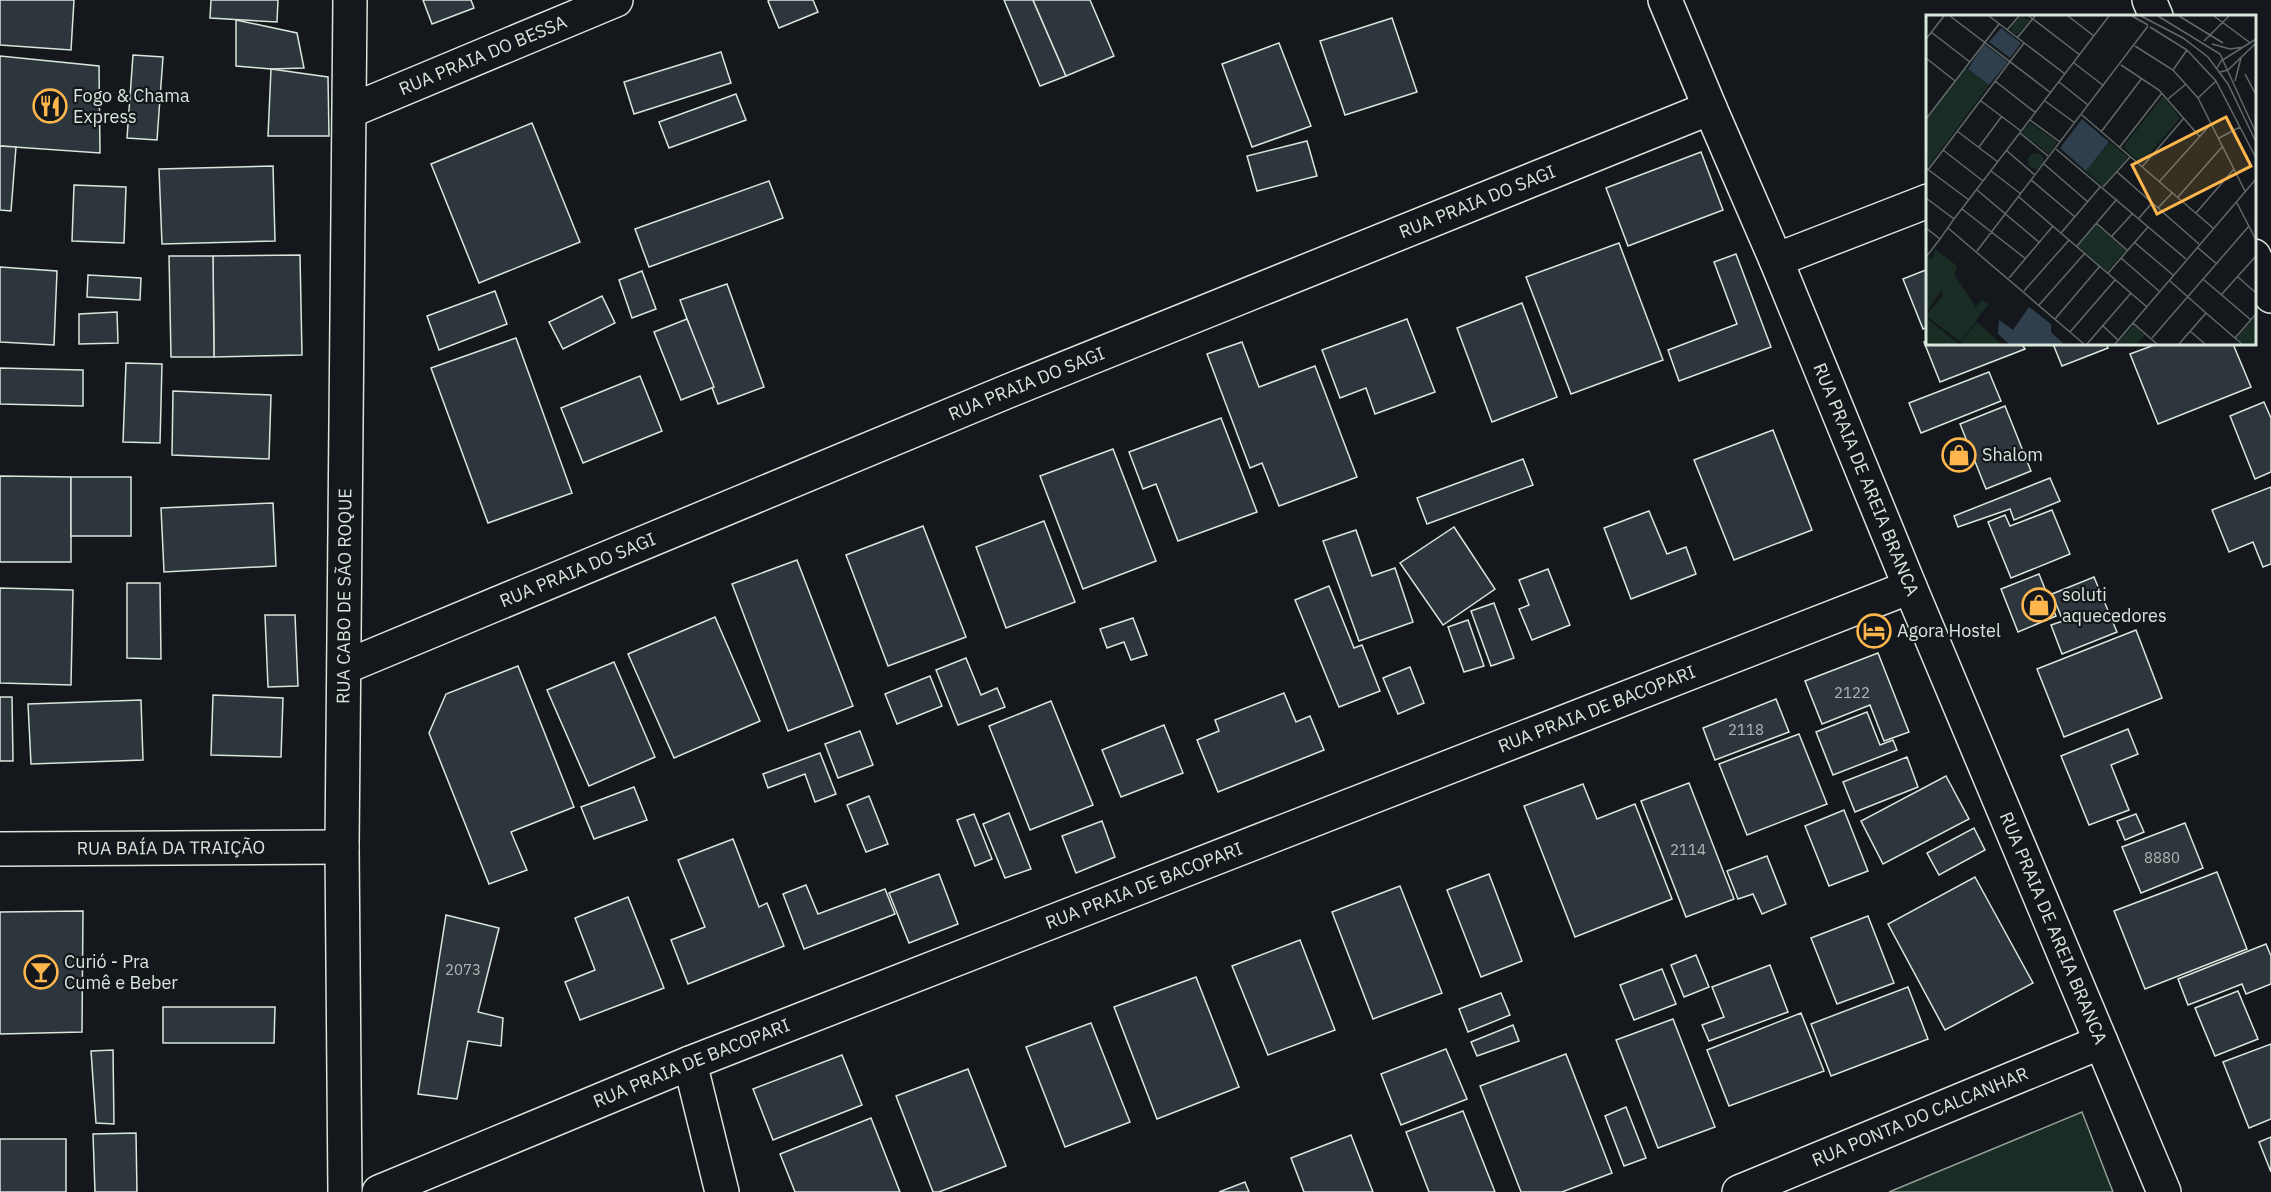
<svg xmlns="http://www.w3.org/2000/svg" width="2271" height="1192" font-family="'IBM Plex Sans',sans-serif">
	<style>
		.green { fill: #1a2d24; stroke: #939e99; stroke-width: 1.5 }
		.building { fill: #2c363c; stroke: #d8e6dc; stroke-width: 1.5 }
		.lines { fill: none; stroke-linecap: round; stroke-linejoin: round }
		.minor-casing { stroke: #d8e6dc; stroke-width: 36 }
		.minor { stroke: #14181c; stroke-width: 33 }
		.labels { text-anchor: middle; stroke-width: 4.5; stroke-linejoin: round; paint-order: stroke }
		.number-label { font-size: 15px; fill: #adbab4 }
		.street-label { font-size: 18px; fill: #d8e6dc; stroke: #14181c }
		.poi-label { font-size: 18px; fill: #d8e6dc; stroke: #14181c; text-anchor: start }
		.inset-road { fill: none; stroke: #626a69; stroke-width: 1.5 }
		.view { fill: #ffb74d; fill-opacity: 0.15; stroke: #ffb74d; stroke-width: 3 }
		.inset-edge { fill: none; stroke: #d8e6dc; stroke-width: 3 }
	</style>
	<rect width="100%" height="100%" fill="#14181c"/>
	<path class="green" d="M2082 1112 2113 1192H1889Z"/>
	<g class="building">
		<path d="M0 0H74L71 50 0 45Z"/>
		<path d="M211 0H278L277 22 210 18Z"/>
		<path d="M423 0H471L474 8 432 24Z"/>
		<path d="M770 0H813L818 12 779 28 768 1Z"/>
		<path d="M1004 0H1033L1066 76 1040 86Z"/>
		<path d="M1033 0H1090L1114 56 1066 76Z"/>
		<path d="M1392 18 1417 92 1345 115 1320 41Z"/>
		<path d="M236 20 297 33 304 68 271 69 236 66Z"/>
		<path d="M1279 43 1311 126 1252 147 1222 64Z"/>
		<path d="M721 52 731 83 634 114 624 82Z"/>
		<path d="M133 55 163 57 157 140 127 138Z"/>
		<path d="M0 56 99 66 100 153 0 146Z"/>
		<path d="M271 69 328 77 329 136H268Z"/>
		<path d="M736 94 746 120 669 148 659 122Z"/>
		<path d="M532 123 580 242 479 283 431 164Z"/>
		<path d="M1307 141 1317 176 1257 191 1247 156Z"/>
		<path d="M0 146 16 147 11 211 0 210Z"/>
		<path d="M1701 152 1723 210 1628 246 1606 188Z"/>
		<path d="M273 166 275 241 162 244 159 169Z"/>
		<path d="M769 181 783 218 649 267 635 229Z"/>
		<path d="M74 185 126 187 124 243 72 241Z"/>
		<path d="M1619 243 1663 360 1571 394 1526 277Z"/>
		<path d="M1736 254 1771 347 1679 381 1668 350 1737 324 1714 262Z"/>
		<path d="M300 255 302 355 214 357 213 256Z"/>
		<path d="M169 256H213L214 357H171Z"/>
		<path d="M0 267 57 271 54 345 0 342Z"/>
		<path d="M1928 269V327L1923 329 1903 279Z"/>
		<path d="M642 271 656 309 632 318 619 280Z"/>
		<path d="M88 275 141 278 140 300 87 297Z"/>
		<path d="M727 284 764 387 718 404 680 300Z"/>
		<path d="M495 291 507 324 439 350 427 316Z"/>
		<path d="M602 296 615 323 563 349 549 322Z"/>
		<path d="M1522 303 1557 397 1492 422 1457 328Z"/>
		<path d="M117 312 118 343 79 344V314Z"/>
		<path d="M687 319 714 387 681 400 654 332Z"/>
		<path d="M1407 319 1435 392 1375 414 1366 388 1340 398 1322 350Z"/>
		<path d="M516 338 572 493 488 523 431 368Z"/>
		<path d="M1928 341V344H2022L2025 349 1940 382 1924 342Z"/>
		<path d="M1242 342 1259 387 1315 366 1357 477 1279 506 1262 463 1250 468 1207 354Z"/>
		<path d="M2053 344H2106L2108 348 2062 366Z"/>
		<path d="M2157 344H2233L2251 387 2158 424 2130 354Z"/>
		<path d="M126 363 162 364 160 443 123 442Z"/>
		<path d="M0 368 83 370V406L0 404Z"/>
		<path d="M1989 372 2001 401 1921 433 1909 403Z"/>
		<path d="M640 376 662 431 583 463 561 408Z"/>
		<path d="M173 391 271 395 269 459 172 455Z"/>
		<path d="M2264 402 2271 418V472L2255 479 2230 416Z"/>
		<path d="M2005 406 2031 471 1986 489 1960 424Z"/>
		<path d="M1221 418 1257 512 1178 541 1156 484 1143 489 1129 452Z"/>
		<path d="M1773 430 1812 530 1734 560 1694 460Z"/>
		<path d="M1113 449 1156 561 1083 589 1040 476Z"/>
		<path d="M1523 459 1533 485 1427 524 1417 498Z"/>
		<path d="M0 476 71 477V562H0Z"/>
		<rect x="71" y="477" width="60" height="59"/>
		<path d="M2050 478 2060 501 2014 520 2010 509 1958 527 1954 516Z"/>
		<path d="M2271 487V564L2263 567 2253 542 2229 552 2212 510Z"/>
		<path d="M273 503 276 566 164 572 161 508Z"/>
		<path d="M2052 510 2070 554 2011 578 1988 522 2005 515 2010 526Z"/>
		<path d="M1649 511 1667 554 1686 547 1696 574 1631 599 1604 528Z"/>
		<path d="M1044 521 1075 602 1006 628 976 547Z"/>
		<path d="M923 526 966 637 888 666 846 555Z"/>
		<path d="M1454 527 1495 589 1443 625 1400 563Z"/>
		<path d="M1356 530 1372 576 1395 568 1413 622 1359 641 1323 541Z"/>
		<path d="M797 560 853 706 788 731 732 584Z"/>
		<path d="M1548 569 1570 625 1532 640 1519 609 1529 605 1519 580Z"/>
		<path d="M2039 574 2056 616 2018 632 2001 589Z"/>
		<path d="M2094 577 2117 632 2062 654 2051 625 2063 621 2052 594Z"/>
		<path d="M127 583H160L161 659 127 658Z"/>
		<path d="M1329 586 1354 648 1362 645 1380 691 1339 707 1295 600Z"/>
		<path d="M0 588 73 590 71 685 0 683Z"/>
		<path d="M1494 603 1514 658 1491 666 1471 611Z"/>
		<path d="M265 615H295L298 686 268 687Z"/>
		<path d="M715 617 760 721 674 758 628 654Z"/>
		<path d="M1133 618 1147 655 1131 660 1124 642 1107 648 1100 629Z"/>
		<path d="M1468 620 1484 666 1464 672 1448 627Z"/>
		<path d="M2136 630 2162 698 2064 737 2037 669Z"/>
		<path d="M1878 653 1909 732 1884 741 1870 705 1822 724 1805 681Z"/>
		<path d="M966 658 981 695 997 688 1005 707 958 725 936 670Z"/>
		<path d="M614 662 655 757 589 786 547 690Z"/>
		<path d="M518 666 574 807 511 832 527 870 489 884 429 733 446 694Z"/>
		<path d="M1410 667 1424 703 1398 714 1383 678Z"/>
		<path d="M930 676 942 706 897 724 885 694Z"/>
		<path d="M1284 693 1296 722 1310 716 1324 750 1218 792 1197 740 1219 731 1215 720Z"/>
		<path d="M213 695 283 698 281 757 211 755Z"/>
		<path d="M0 697H12L13 761H0Z"/>
		<path d="M1776 699 1789 732 1715 760 1703 728Z"/>
		<path d="M141 700 143 760 31 764 28 704Z"/>
		<path d="M1051 701 1093 805 1030 830 989 726Z"/>
		<path d="M1867 712 1880 745 1893 740 1897 750 1833 775 1816 732Z"/>
		<path d="M1164 725 1183 773 1121 797 1102 750Z"/>
		<path d="M2128 729 2138 754 2111 765 2129 810 2089 825 2061 756Z"/>
		<path d="M860 731 873 765 838 778 825 744Z"/>
		<path d="M1799 734 1827 804 1747 835 1719 764Z"/>
		<path d="M820 753 836 794 815 802 805 774 768 788 763 774Z"/>
		<path d="M1907 757 1918 787 1855 812 1843 782Z"/>
		<path d="M1946 776 1969 819 1883 864 1861 821Z"/>
		<path d="M1689 783 1734 899 1686 917 1641 801Z"/>
		<path d="M1583 784 1597 819 1635 804 1672 899 1575 937 1524 806Z"/>
		<path d="M634 787 647 820 594 839 581 807Z"/>
		<path d="M869 796 888 844 866 852 847 805Z"/>
		<path d="M1844 810 1868 871 1829 886 1805 826Z"/>
		<path d="M1009 813 1031 869 1005 878 983 824Z"/>
		<path d="M974 814 992 859 975 866 957 820Z"/>
		<path d="M2136 814 2144 832 2125 840 2117 821Z"/>
		<path d="M1102 821 1115 857 1076 873 1062 836Z"/>
		<path d="M2185 823 2203 868 2141 893 2122 847Z"/>
		<path d="M1974 828 1985 850 1939 875 1927 853Z"/>
		<path d="M733 839 759 907 767 903 784 946 688 984 671 940 705 927 678 860Z"/>
		<path d="M1767 856 1786 904 1762 914 1753 894 1738 899 1727 871Z"/>
		<path d="M2217 872 2247 949 2145 989 2114 911Z"/>
		<path d="M939 874 958 924 909 943 889 893Z"/>
		<path d="M1489 874 1522 961 1481 977 1447 890Z"/>
		<path d="M1975 877 2033 983 1945 1030 1888 924Z"/>
		<path d="M806 885 818 914 885 889 895 914 804 949 783 894Z"/>
		<path d="M1400 886 1442 993 1373 1019 1332 912Z"/>
		<path d="M628 897 664 988 580 1020 565 982 595 970 575 918Z"/>
		<path d="M83 911 82 1032 0 1034V912Z"/>
		<path d="M446 915 499 928 478 1012 503 1018 501 1046 468 1041 457 1099 418 1094Z"/>
		<path d="M1868 916 1894 983 1837 1004 1811 938Z"/>
		<path d="M1300 940 1335 1030 1268 1055 1232 966Z"/>
		<path d="M2266 944 2271 956V984L2246 994 2242 984 2188 1005 2178 979Z"/>
		<path d="M1696 955 1709 987 1684 997 1671 965Z"/>
		<path d="M1770 965 1788 1012 1709 1041 1702 1025 1724 1017 1712 987Z"/>
		<path d="M1662 969 1676 1004 1634 1020 1620 985Z"/>
		<path d="M1196 977 1239 1087 1157 1119 1114 1007Z"/>
		<path d="M1908 987 1928 1039 1831 1076 1811 1024Z"/>
		<path d="M2238 991 2258 1039 2215 1056 2195 1008Z"/>
		<path d="M1501 993 1510 1015 1468 1032 1459 1009Z"/>
		<path d="M163 1007H275L274 1043H163Z"/>
		<path d="M1801 1013 1824 1071 1729 1106 1707 1050Z"/>
		<path d="M1673 1019 1715 1127 1658 1148 1616 1040Z"/>
		<path d="M1091 1023 1130 1122 1065 1147 1026 1047Z"/>
		<path d="M1513 1025 1519 1041 1477 1056 1471 1042Z"/>
		<path d="M2271 1044V1119L2249 1128 2223 1062Z"/>
		<path d="M1446 1049 1467 1099 1401 1125 1381 1074Z"/>
		<path d="M113 1050 114 1124 96 1123 91 1051Z"/>
		<path d="M1566 1054 1612 1173 1562 1192H1521L1480 1086Z"/>
		<path d="M842 1055 862 1105 773 1140 753 1089Z"/>
		<path d="M968 1069 1006 1166 939 1192H933L896 1096Z"/>
		<path d="M1626 1107 1646 1158 1624 1166 1605 1116Z"/>
		<path d="M1463 1111 1495 1192H1429L1406 1132Z"/>
		<path d="M871 1118 900 1192H795L780 1154Z"/>
		<path d="M136 1133 137 1192H95L93 1134Z"/>
		<path d="M1351 1135 1373 1192H1304L1291 1158Z"/>
		<path d="M2271 1137V1172L2259 1142Z"/>
		<rect x="0" y="1139" width="66" height="53"/>
		<path d="M1245 1182 1249 1192H1219Z"/>
	</g>
	<g class="lines">
		<defs>
			<g id="minor">
				<path id="s1" d="M1665 0 1710 108 1776 260 1910 587 2164 1192"/>
				<path d="M2149 0 2156 16"/>
				<path id="s2" d="M350 111 616 0"/>
				<path d="M2254 256 2271 296"/>
				<path d="M1776 260 1928 201"/>
				<path id="s3" d="M345 667 1006 392 1710 108"/>
				<path id="s4" d="M0 849 342 847"/>
				<path d="M690 1063 722 1192"/>
				<path id="s5" d="M345 1192 342 847 350 0"/>
				<path id="s6" d="M379 1192 690 1063 1910 587"/>
				<path id="s7" d="M1739 1192 2101 1042"/>
			</g>
		</defs>
		<use href="#minor" class="minor-casing"/>
		<use href="#minor" class="minor"/>
	</g>
	<defs>
		<symbol id="restaurant-ring" viewBox="-11 -11 22 22"><circle r="9.5" fill="#14181c" stroke="#ffb74d" stroke-width="1.5"/><path d="M-5-6h1v4h1v-4h1v4h1v-4h1v5L-1.5 .5V6h-2V.5L-5-1ZM5-6V6H3V1.5H1.5Q1.5-4 5-6Z" fill="#ffb74d"/></symbol>
		<symbol id="shop-ring" viewBox="-11 -11 22 22"><circle r="9.5" fill="#14181c" stroke="#ffb74d" stroke-width="1.5"/><path d="M-5-2.5h2.3a2.7 3.5 0 0 1 5.4 0H5L5.5 6h-11ZM-1.5-2.5h3a1.5 2.3 0 0 0-3 0Z" fill="#ffb74d"/></symbol>
		<symbol id="hotel-ring" viewBox="-11 -11 22 22"><circle r="9.5" fill="#14181c" stroke="#ffb74d" stroke-width="1.5"/><path d="M-6-4.5h1.5V1H6V5H4.5V3h-9V5H-6ZM-4 0a1.8 1.8 0 1 1 3.6 0ZM.5 0V-2.5h3Q6-2.5 6 0Z" fill="#ffb74d"/></symbol>
		<symbol id="bar-ring" viewBox="-11 -11 22 22"><circle r="9.5" fill="#14181c" stroke="#ffb74d" stroke-width="1.5"/><path d="M-6-5H6L.8 .8V4.5H3.5V6h-7V4.5H-.8V.8Z" fill="#ffb74d"/></symbol>
	</defs>
	<g fill-rule="evenodd">
		<use href="#restaurant-ring" x="31" y="87" width="38" height="38"/>
		<use href="#shop-ring" x="1940" y="436" width="38" height="38"/>
		<use href="#shop-ring" x="2020" y="586" width="38" height="38"/>
		<use href="#hotel-ring" x="1855" y="612" width="38" height="38"/>
		<use href="#bar-ring" x="22" y="953" width="38" height="38"/>
	</g>
	<g class="labels">
		<g class="number-label">
			<text x="1852" y="698">2122</text>
			<text x="1746" y="735">2118</text>
			<text x="1688" y="855">2114</text>
			<text x="2162" y="863">8880</text>
			<text x="463" y="975">2073</text>
		</g>
		<g class="street-label">
			<text dy="6" stroke="none"><textPath href="#s2" startOffset="144">RUA PRAIA DO BESSA</textPath></text>
			<text dy="6" stroke="none"><textPath href="#s3" startOffset="1224">RUA PRAIA DO SAGI</textPath></text>
			<text dy="6" stroke="none"><textPath href="#s3" startOffset="738">RUA PRAIA DO SAGI</textPath></text>
			<text dy="6" stroke="none"><textPath href="#s1" startOffset="520">RUA PRAIA DE AREIA BRANCA</textPath></text>
			<text dy="6" stroke="none"><textPath href="#s3" startOffset="252">RUA PRAIA DO SAGI</textPath></text>
			<text dy="6" stroke="none"><textPath href="#s5" startOffset="596">RUA CABO DE SÃO ROQUE</textPath></text>
			<text dy="6" stroke="none"><textPath href="#s6" startOffset="1310">RUA PRAIA DE BACOPARI</textPath></text>
			<text dy="6" stroke="none"><textPath href="#s4" startOffset="171">RUA BAÍA DA TRAIÇÃO</textPath></text>
			<text dy="6" stroke="none"><textPath href="#s6" startOffset="824">RUA PRAIA DE BACOPARI</textPath></text>
			<text dy="6" stroke="none"><textPath href="#s1" startOffset="1006">RUA PRAIA DE AREIA BRANCA</textPath></text>
			<text dy="6" stroke="none"><textPath href="#s6" startOffset="338">RUA PRAIA DE BACOPARI</textPath></text>
			<text dy="6" stroke="none"><textPath href="#s7" startOffset="196">RUA PONTA DO CALCANHAR</textPath></text>
		</g>
		<g class="poi-label">
			<text x="73" y="102">Fogo &amp; Chama<tspan x="73" dy="21">Express</tspan></text>
			<text x="1982" y="461">Shalom</text>
			<text x="2062" y="601">soluti<tspan x="2062" dy="21">aquecedores</tspan></text>
			<text x="1897" y="637">Agora Hostel</text>
			<text x="64" y="968">Curió - Pra<tspan x="64" dy="21">Cumê e Beber</tspan></text>
		</g>
	</g>
	<g transform="translate(1926 15)">
		<rect width="330" height="330" fill="#14181c"/>
		<path d="M94 1 104 5 91 20 84 15ZM40 53 63 70 2 152 0 105ZM237 81 254 103 215 149 197 132ZM104 108 131 127 123 139 96 118ZM184 127 202 142 177 171 160 156ZM102 146a8 8 0 1 1 16 0a8 8 0 1 1-16 0ZM170 210 200 235 181 256 152 231ZM9 234 31 251 28 259 50 292 56 285 63 289 56 298 53 296 55 299 35 327 0 301 17 280 15 276 0 298V245L3 241 6 245ZM330 301V329H318L311 323ZM0 303 33 329H0ZM51 307 75 329H34ZM208 310 219 320 210 329H191Z" fill="#1a2d24"/>
		<path d="M75 13 95 28 84 43 63 27ZM58 29 82 47 63 70 42 54ZM156 104 183 127 160 156 134 133ZM103 292 125 309V317L138 329H83L72 319 73 305 87 315Z" fill="#2f3f4d"/>
		<path class="inset-road" d="M24 1 125 78M63 1 139 59M103 1 154 40M142 1 168 21M206 1 222 10M215 1 257 23 282 42 302 69 330 127M232 1 294 39 330 118M253 1 297 28M288 1 323 27M224 12 261 35 290 66 330 143M81 15 93 1M5 17 44 47M91 23 109 1M0 24 18 1M278 26 303 1M286 29 304 34 318 32M209 31 247 55 272 83 319 176M0 43 29 66M148 48 178 71M195 50 233 75 274 122M291 53 295 46 330 24M247 55 261 35M294 57 302 55 330 28M319 59 330 80M69 66 110 98M309 66 315 43M133 67 162 90M272 83 290 66M242 84 260 69M55 86 95 116M119 86 149 108M156 100 287 213M0 104 73 9M104 105 134 127M31 116 72 147M175 117 216 63M94 118 122 141M293 123 314 112M53 132 76 101M193 133 236 78M130 134 260 244M17 135 57 166M81 136 109 160M118 149 162 187M216 152 258 103M0 153 43 185M2 155 98 28M65 156 95 179M191 157 273 229M105 165 149 202M233 167 285 109M177 172 204 142M51 175 114 228M93 182 221 292M252 182 296 132M0 183 28 204 14 224 0 213M311 188 330 225M232 193 246 178M36 194 100 244M270 198 308 154M213 203 226 188M28 204 183 1M170 208 201 235M22 213 158 329M135 218 175 171M186 221 207 198M208 227 247 260M151 231 191 184M272 233 291 249M51 236 222 11M0 242 14 224M195 243 233 276M182 258 222 212M312 262 330 278M83 263 127 211M277 264 325 305M244 266 280 298 253 329M98 276 143 225M295 280 330 241M113 290 159 238M280 298 316 329M129 304 174 251M207 308 231 329M177 311 192 325M264 316 279 329M144 317 189 265M226 323 323 211M309 323 330 299M161 329 205 278M189 329 330 164"/>
		<path class="view" d="M300 102 325 151 231 199 206 150Z"/>
		<rect width="330" height="330" class="inset-edge"/>
	</g>
</svg>
